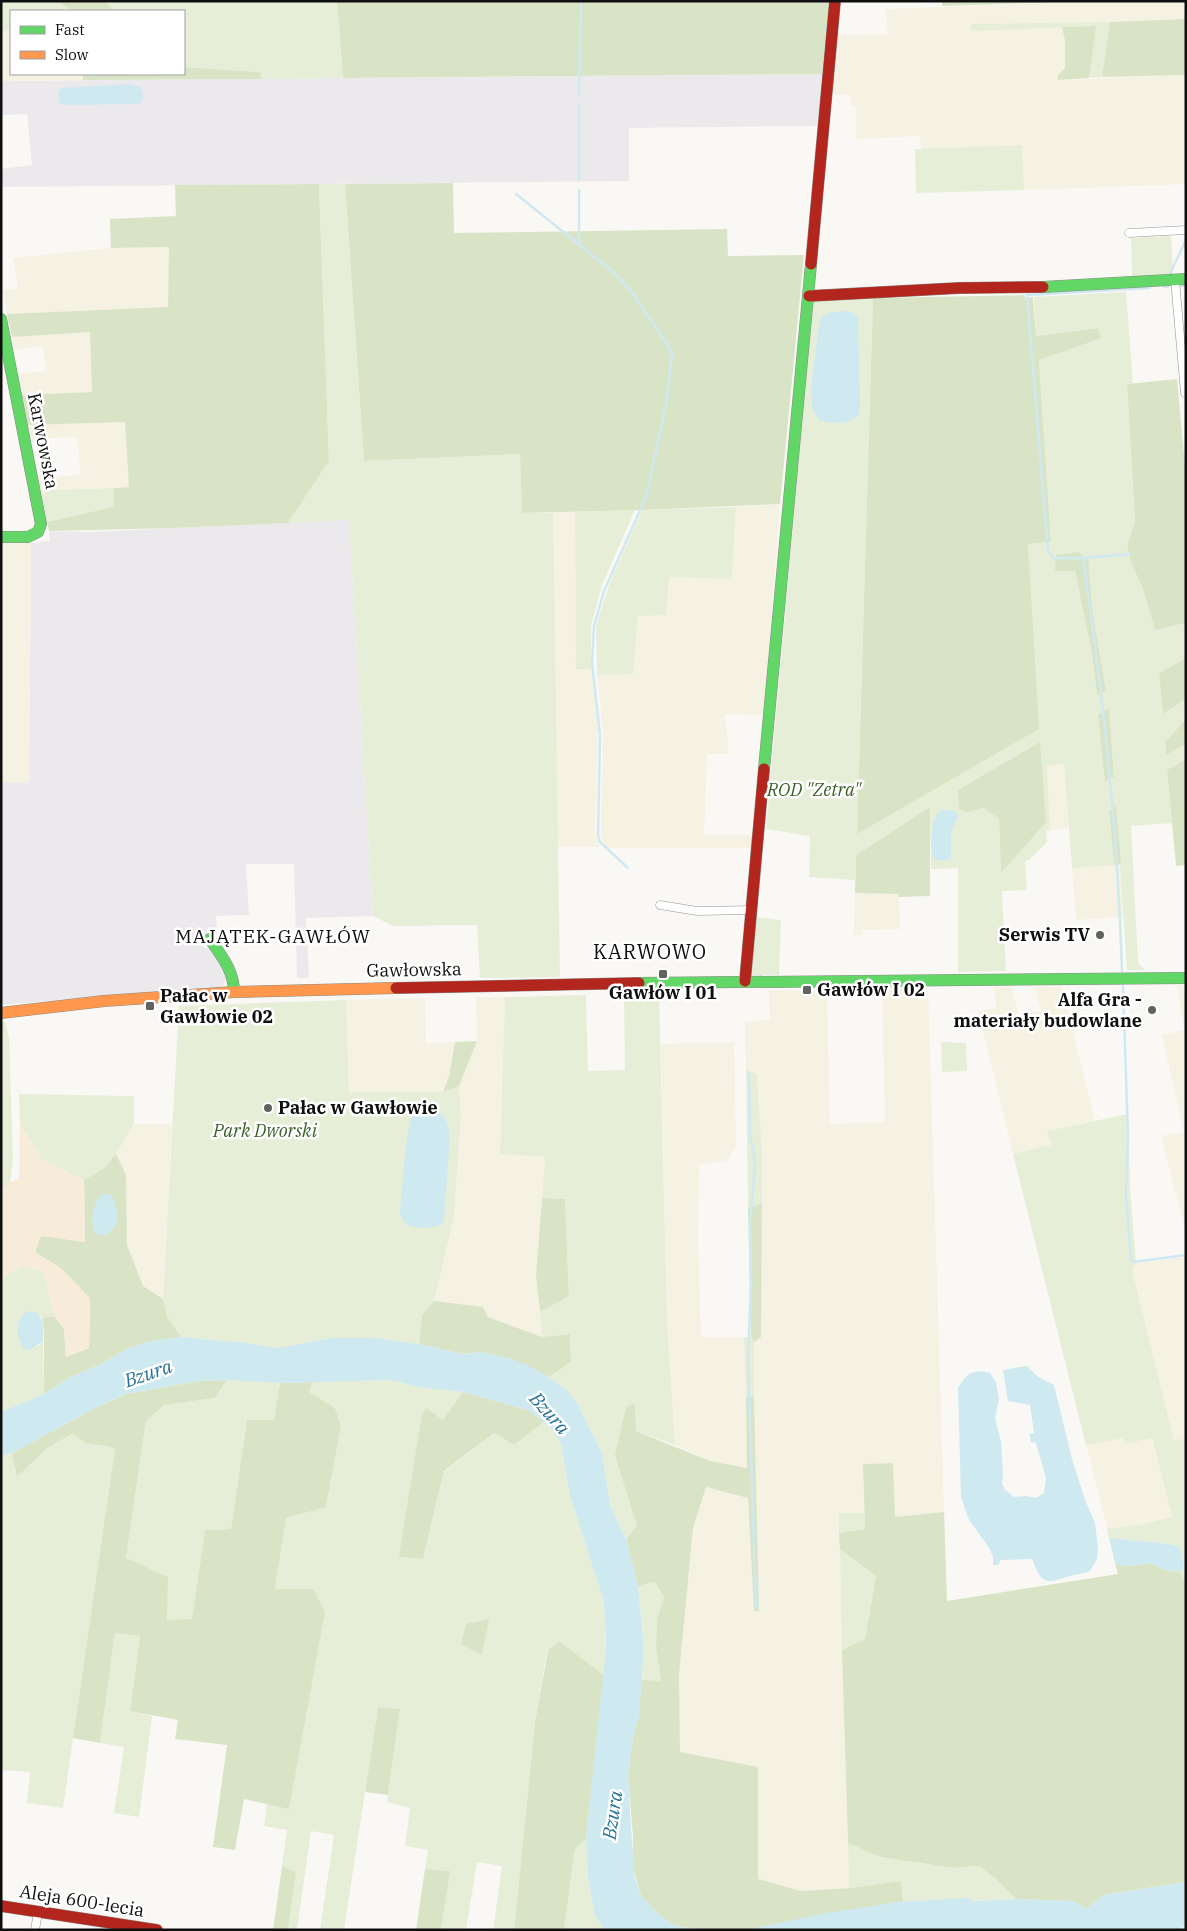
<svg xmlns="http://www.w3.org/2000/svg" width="1187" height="1931" font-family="'IBM Plex Serif',serif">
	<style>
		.industrial { fill: #ece9ec }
		.farmland { fill: #f5f1e3 }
		.green { fill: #e7eed7; fill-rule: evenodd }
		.forest { fill: #d9e4c6 }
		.sand { fill: #f7ecda }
		.water { fill: #cfe9f1 }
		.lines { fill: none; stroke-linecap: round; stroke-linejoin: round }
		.stream { stroke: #cfe9f1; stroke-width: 2.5 }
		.street-casing { stroke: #959493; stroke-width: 9 }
		.fast-casing { stroke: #8b8b89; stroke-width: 12 }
		.slow-casing { stroke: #8b8b89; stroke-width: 12 }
		.jam-casing { stroke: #8b8b89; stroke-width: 12 }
		.street { stroke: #fefefe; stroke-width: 8 }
		.fast { stroke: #63d668; stroke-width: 11 }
		.slow { stroke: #ff974d; stroke-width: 11 }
		.jam { stroke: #b3261e; stroke-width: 11 }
		.poi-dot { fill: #616160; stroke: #fff; stroke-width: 2 }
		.labels { text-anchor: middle; stroke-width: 5; stroke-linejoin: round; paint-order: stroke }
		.street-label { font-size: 18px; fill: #0f0f0f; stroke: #fff }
		.park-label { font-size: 18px; font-style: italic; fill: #3a5f26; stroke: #fff }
		.poi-label { font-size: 18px; font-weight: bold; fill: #0f0f0f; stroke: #fff; text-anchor: start }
		.neighbourhood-label { font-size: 19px; letter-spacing: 1px; fill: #0f0f0f; stroke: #fff }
		.water-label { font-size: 19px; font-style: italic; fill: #257293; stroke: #fff }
		.quarter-label { font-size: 20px; letter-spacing: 1px; fill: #0f0f0f; stroke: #fff }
	</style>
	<rect width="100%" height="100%" fill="#faf8f5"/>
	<g class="industrial">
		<path d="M822 74 818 126 629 128V181L1 187V169L32 165 27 114 1 115V81Z"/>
		<path d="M349 520 373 916 306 918 309 978H297L294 864H246L249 915 216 916 217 934 203 936 204 948H210L223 964V970H228L229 981 224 982 223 986 220 987 1 1005V782H29L31 543 50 541 49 531 92 532Z"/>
	</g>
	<g class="farmland">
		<path d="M1097 1H1186V19L1110 22 971 24V30L1062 27 1065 41V68L1058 75V80L1186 75V184L1024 190 1022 145 921 149 920 136 856 139V106H851L850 95H829L834 35 888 34 886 9Z"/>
		<path d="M1 30H11V74H83V80L1 81Z"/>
		<path d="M169 247 168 307 7 314 3 290 18 288 13 258 111 248Z"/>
		<path d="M90 332 92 392 22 395 18 374 47 371 42 346 14 350 12 337Z"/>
		<path d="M125 422 129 487 47 490 42 496 38 478 81 475 77 437 31 439 28 425Z"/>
		<path d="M780 504 764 715 725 714 729 754H707L704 835H753L752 848H607L601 836 603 732 597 675 633 674 638 616 669 577 732 579 736 507Z"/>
		<path d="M575 512 576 669H591L598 730 595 833 600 847H557L553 513Z"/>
		<path d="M1 543H31L29 783 1 782Z"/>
		<path d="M1064 764 1069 828 1050 830 1047 766Z"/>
		<path d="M1121 864 1123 917 1076 920 1072 868Z"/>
		<path d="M855 893 899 894 900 929 863 930 862 935H854Z"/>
		<path d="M1177 986H1186V1233L1161 1136 1184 1132 1162 1035 1184 1030Z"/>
		<path d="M882 987 928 988 944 1512 895 1517 893 1463 863 1464 864 1513H839L849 1888 801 1891 758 1879V1767L680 1752 679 1675 693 1528 705 1487 748 1498 754 1610H759L753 1371 754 1342 761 1336 762 1152 757 1075 746 1068 745 1022 770 1019 769 990 820 991 827 988 830 1124 885 1122Z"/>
		<path d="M994 987H1012L1019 1016 1041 1010 1035 987H1062L1095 1120 1048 1131 1051 1145 1013 1154 978 1011 996 1008Z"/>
		<path d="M476 997H505L500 1154 545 1157 536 1276 542 1337 488 1317 434 1301 454 1217 461 1116 459 1086 477 1041Z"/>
		<path d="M425 998 426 1043 455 1042 449 1076 443 1092H349L346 1000Z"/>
		<path d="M734 1042 736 1145 728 1160 699 1165 698 1237 701 1337H744L748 1468 710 1461 675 1445 667 1321 661 1044Z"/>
		<path d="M134 1124H172L163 1299 143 1286 127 1245 126 1175 116 1154Z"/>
		<path d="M1186 1257V1438L1174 1442 1132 1270 1136 1263Z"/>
		<path d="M1124 1437 1125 1444 1152 1438 1172 1518 1145 1524 1107 1529 1086 1445Z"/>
	</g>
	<g class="green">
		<path d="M1 1H58L73 11H11V30H1Z"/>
		<path d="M105 1H337L343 78 262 79 260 72 184 67V11H115Z"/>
		<path d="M1110 22 1102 77 1089 78 1095 26 971 31V24Z"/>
		<path d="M1022 145 1024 190 916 193 915 149Z"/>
		<path d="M319 184H345L364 461 520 454 522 513H553L560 977 480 978 477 925 393 926 373 916 349 520 288 523 329 461Z"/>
		<path d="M1171 236 1173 274 1132 276 1131 238Z"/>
		<path d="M1126 292 1133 383 1127 384 1135 521 1127 545 1130 560 1143 589 1155 630 1186 623V658L1159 673 1163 714 1186 699V719L1165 742 1166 755 1186 744V759L1167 770 1172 823 1131 826 1138 963 1145 970H1127L1116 805 1109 811 1114 865 1072 868 1064 764 1047 766 1050 830 1046 831 1047 842 1029 860 1025 861 1027 890 1002 891 1006 971 958 972V868L931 869 930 807 856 855 855 880 809 877 810 836 766 829 813 300 873 298 857 834 1028 544 1051 542 1039 360 1102 338 1098 328 1036 336 1034 297ZM1089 562 1092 607 1106 691 1097 695 1092 654 1075 571ZM1109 709 1114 777 1106 782 1098 714ZM1040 742 1001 872 999 819 959 790Z"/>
		<path d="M114 488 113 507 47 522 42 496 47 490Z"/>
		<path d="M736 507 732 579 669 577 666 615 638 616 633 674 597 675 596 625 609 585 642 510Z"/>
		<path d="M635 510 602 585 591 626V669H576L575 512Z"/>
		<path d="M757 917 781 920 779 975H752L750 968Z"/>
		<path d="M659 993 667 1321 675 1445 636 1431 635 1404 626 1407 616 1455 637 1526 626 1539 610 1505 602 1453 577 1403 569 1392 549 1377 571 1362 570 1334 542 1337 540 1312 569 1296 565 1199 542 1198 545 1157 500 1154 505 997 586 995 588 1071 625 1070 624 994Z"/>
		<path d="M346 1000 349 1092H443L459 1086 461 1116 454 1217 434 1301 422 1315 419 1344 374 1338H330L278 1348 247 1343 181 1337 167 1316 163 1299 179 1006Z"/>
		<path d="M1 1022H5L9 1037 13 1160 10 1182 1 1190Z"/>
		<path d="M941 1042 966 1043 967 1071 942 1072Z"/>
		<path d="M746 1068 757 1075 762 1152V1203L748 1208Z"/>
		<path d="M19 1094 134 1096V1124L116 1154 104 1168 84 1180 42 1160 20 1123Z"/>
		<path d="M1128 1114 1130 1186 1136 1263 1132 1270 1174 1441 1186 1438V1583L1180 1572 1184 1567 1180 1547 1168 1544 1109 1538 1107 1529 1145 1524 1172 1517 1152 1438 1125 1444 1123 1438 1086 1445 1013 1154 1051 1145 1047 1131Z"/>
		<path d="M22 1265 44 1272 54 1316 42 1318 38 1313 36 1347 43 1342 44 1394 1 1412V1279Z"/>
		<path d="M744 1337H751L754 1342V1397H746Z"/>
		<path d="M227 1380 280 1383 275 1420 247 1421 231 1529 205 1530 192 1620 167 1621 126 1558 146 1421 164 1405 215 1398Z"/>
		<path d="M391 1380 419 1387 463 1392 443 1421 421 1418 400 1557 423 1559 444 1472 494 1433 514 1445 544 1422 553 1431 561 1444 570 1496 604 1602 606 1648 604 1675 559 1641 547 1651 535 1722 514 1930H493L502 1866 477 1862 466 1930H441L449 1871 425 1869 428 1850 405 1846 410 1808 387 1802 400 1709 378 1707 344 1930H320L334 1835 311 1831 297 1930H288L296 1872 282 1866 287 1830 264 1826 267 1804 289 1808 313 1589H275L286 1517 326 1507 341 1426 335 1408 309 1392 312 1382Z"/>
		<path d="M73 1432 85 1443 115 1448 63 1808 27 1803 30 1772 1 1770V1456L12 1453 17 1477 46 1449Z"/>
		<path d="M839 1513H864L865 1529 839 1533Z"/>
		<path d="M840 1549 876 1576 865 1639 842 1650Z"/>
		<path d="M656 1582 664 1597 657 1619 656 1648 661 1682 641 1680 644 1647 638 1586Z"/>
		<path d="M115 1633 140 1636 130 1711 152 1716 139 1817 114 1813 124 1747 100 1743Z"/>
		<path d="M586 1839 588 1878 595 1916 605 1930H564L575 1849Z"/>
		<path d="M848 1843 880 1857 954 1868 979 1866 996 1879 1016 1899 973 1901 969 1898H964L903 1902 901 1881 849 1888Z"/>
	</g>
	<g class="forest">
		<path d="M58 1H105L115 11H73Z"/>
		<path d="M337 1H829L822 74 343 78Z"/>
		<path d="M942 1H1097L942 6Z"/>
		<path d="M1186 19V75L1102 77 1110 22Z"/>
		<path d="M1096 26 1089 78 1058 80V75L1065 68V41L1062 27Z"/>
		<path d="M184 67 260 72 262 79 83 80V74H184Z"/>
		<path d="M453 183 454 233 727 229 728 256 804 255 780 504 642 510 522 513 520 454 364 461 345 184Z"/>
		<path d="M319 184 329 461 288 523 174 528 49 531 47 522 113 507 114 488 129 487 125 422 28 425 22 395 92 392 90 332 12 337 7 314 168 307 169 247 111 248 110 219 176 216 175 185Z"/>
		<path d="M1025 295V298L1033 297 1036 336 1098 328 1102 338 1039 360 1051 542 1028 544 1039 729 857 834 873 298Z"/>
		<path d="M1177 379 1186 476V623L1155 630 1143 589 1130 560 1127 545 1135 521 1127 384Z"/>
		<path d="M1079 552 1089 562 1092 607 1106 691 1097 695 1092 654 1075 571H1055L1056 555Z"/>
		<path d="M1186 658V699L1163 714 1159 673Z"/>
		<path d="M1109 708 1114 777 1105 782 1098 714Z"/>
		<path d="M1186 719V744L1166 755 1165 742Z"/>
		<path d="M1040 742 1046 822 1001 873 999 819 983 808 966 812 959 809 958 790Z"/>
		<path d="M1186 759V865L1176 866 1167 770Z"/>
		<path d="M1116 805 1121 864 1114 865 1109 811Z"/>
		<path d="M930 807V896L899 897 898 894 855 893 856 855Z"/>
		<path d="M477 1041 459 1086 443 1092 449 1076 455 1042Z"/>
		<path d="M116 1154 126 1175 127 1245 143 1286 163 1299 167 1316 181 1337 146 1342 127 1349 101 1364 69 1378 44 1394V1331L42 1318 54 1316 64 1328 66 1357 89 1348 90 1299 35 1252 41 1235 85 1242 84 1180 104 1168Z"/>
		<path d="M542 1198 565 1199 569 1296 540 1312 536 1276Z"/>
		<path d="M762 1203 761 1337 754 1342 751 1337 748 1208Z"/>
		<path d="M434 1301 483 1307 488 1317 542 1337 570 1334 571 1362 549 1377 509 1358 480 1352 462 1354 419 1344 422 1315Z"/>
		<path d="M227 1380 215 1398 164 1405 146 1421 126 1558 168 1577 167 1620 192 1619 205 1530 231 1529 247 1420H274L280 1383 312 1382 309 1392 335 1408 341 1426 326 1507 286 1518 275 1589H313L325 1612 289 1809 244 1799 235 1850 213 1847 227 1745 175 1739 178 1720 130 1711 140 1636 115 1633 100 1743 73 1738 115 1448 85 1443 73 1433 46 1449 17 1477 12 1453 95 1408 126 1394 198 1381Z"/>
		<path d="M463 1392 528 1410 544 1422 514 1445 494 1433 444 1471 423 1559 399 1557 421 1418 426 1408 443 1420Z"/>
		<path d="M746 1397H754L759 1611H754L748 1498 706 1487 693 1528 679 1675 680 1752 758 1767V1879L801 1891 849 1888 901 1881 903 1902 747 1930 693 1929 674 1925 660 1916 641 1896 632 1866 633 1837 628 1776 633 1736 639 1716 641 1680 661 1681 656 1648 657 1619 664 1597 655 1582 638 1586 626 1539 637 1526 615 1455 626 1407 635 1403 636 1431 710 1461 747 1468Z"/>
		<path d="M893 1463 895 1517 944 1512 947 1601 1118 1574 1115 1563 1127 1566 1151 1563 1165 1570 1180 1572 1186 1583V1882L1103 1895 1087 1909 1072 1901 1016 1899 996 1879 979 1866 954 1868 880 1857 848 1843 842 1650 865 1639 876 1576 840 1549 839 1533 865 1529 863 1464Z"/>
		<path d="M489 1619 482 1655 461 1644 466 1624Z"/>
		<path d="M559 1641 604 1675 586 1839 575 1849 564 1930H514L535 1722 548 1650Z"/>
		<path d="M378 1707 400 1709 388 1795 365 1792Z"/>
		<path d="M282 1866 296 1872 288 1930H273Z"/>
		<path d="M425 1869 450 1871 441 1930H416Z"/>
	</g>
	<path class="sand" d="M20 1123 42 1160 84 1180 85 1242 41 1236 35 1252 61 1268 90 1298 89 1348 66 1357 64 1328 54 1316 44 1272 22 1265 1 1279V1190L10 1182 19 1179Z"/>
	<g class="water">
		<path d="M130 84 140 87C143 91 145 101 139 104L67 105 60 104 58 92 62 88Z"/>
		<path d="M846 311 854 313 858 318 860 408 859 415C844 425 837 425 819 420L812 408 811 389 819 324C825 310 832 313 846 311Z"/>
		<path d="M942 810 955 811 958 817 951 832V858L945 861 934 859C930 847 930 816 942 810Z"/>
		<path d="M430 1109C445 1113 447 1120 450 1134L444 1220C440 1230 415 1230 406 1224 402 1221 401 1216 400 1212 402 1196 406 1124 413 1115 417 1109 423 1110 430 1109Z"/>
		<path d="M102 1194H110C116 1202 120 1217 115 1226 113 1230 109 1233 106 1235L95 1234C90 1221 92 1204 102 1194Z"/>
		<path d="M28 1311 38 1313C44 1322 44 1331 43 1342L26 1351C16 1340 13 1320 28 1311Z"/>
		<path d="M181 1337 247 1343 278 1348 330 1338H374L419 1344 462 1354 480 1352 509 1358 527 1365 549 1377 569 1392 577 1403 602 1453 610 1505 626 1539 638 1586 644 1647 639 1716 633 1736 628 1776 634 1876 641 1896 660 1916 674 1925 696 1930H605L595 1916 588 1878 586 1839 606 1648 604 1602 570 1496 561 1444 553 1431 544 1422 528 1410 463 1392 419 1387 391 1380 280 1383 227 1380 198 1381 126 1394 95 1408 12 1453 1 1456V1412L44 1394 69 1378 101 1364 127 1349 146 1342Z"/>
		<path d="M1027 1366 1037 1376 1054 1385 1072 1459 1085 1500 1095 1523 1098 1548 1097 1559 1090 1571C1083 1574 1077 1574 1070 1576 1045 1584 1042 1585 1032 1559L1001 1560 998 1565H993V1557L988 1546 969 1520 961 1497 958 1388C967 1373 972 1369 990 1373L996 1382 999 1400 995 1418 1001 1442 1003 1474 1002 1484 1005 1490 1014 1497 1027 1496 1036 1498 1044 1493 1046 1478 1036 1443 1031 1442 1029 1434 1034 1433 1030 1405 1008 1401 1003 1370Z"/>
		<path d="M1109 1538 1168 1544 1180 1547 1184 1567 1180 1572 1165 1570 1151 1563 1127 1566 1115 1563Z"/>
		<path d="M1186 1882V1926L1177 1930H747L820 1914 898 1902 964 1898H969L973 1901 1016 1899 1072 1901 1087 1909 1103 1895Z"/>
	</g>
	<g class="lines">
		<g class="stream">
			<path d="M579 95 581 1"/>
			<path d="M579 179V104"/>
			<path d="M516 194 612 271 631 291 666 342 672 355 666 405 646 497 604 591 594 626 592 663 600 735 598 835 600 842 628 868"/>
			<path d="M579 244V190"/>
			<path d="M1170 274 1186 240"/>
			<path d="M1182 286 1186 285"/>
			<path d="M1164 287H1168"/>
			<path d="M1083 558 1130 554"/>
			<path d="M1122 971C1118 834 1103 693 1083 558H1053L1048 550 1027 295 1150 288"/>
			<path d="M1123 986 1128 1137 1126 1194 1131 1259 1133 1262 1186 1255"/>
			<path d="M749 1074 750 1137 754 1153 755 1165 750 1225 751 1282 748 1358 756 1608"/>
		</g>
		<defs>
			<g id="street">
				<path d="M1129 233 1186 230"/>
				<path d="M1175 280 1185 393"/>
				<path d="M660 905 697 911 752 910"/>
				<path d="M35 1930 38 1912"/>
			</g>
			<g id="fast">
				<path d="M1043 287 1186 279"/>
				<path d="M1 319 41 524 38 532 28 537H1"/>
				<path d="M764 769 811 264"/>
				<path d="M210 939C221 956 234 970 234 992"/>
				<path d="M639 983 1186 978"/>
			</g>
			<path id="slow" d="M1 1013 104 1001 234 992 396 988"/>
			<g id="jam">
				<path d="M811 264 835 1"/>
				<path d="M809 296 959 288 1043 287"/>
				<path d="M745 981 764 769"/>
				<path d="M396 988 639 983"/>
				<path d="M1 1906 157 1930"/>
			</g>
		</defs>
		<use href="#street" class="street-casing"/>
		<use href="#fast" class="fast-casing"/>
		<use href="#slow" class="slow-casing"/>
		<use href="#jam" class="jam-casing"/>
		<use href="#street" class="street"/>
		<use href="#fast" class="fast"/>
		<use href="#slow" class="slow"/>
		<use href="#jam" class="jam"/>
	</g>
	<g class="poi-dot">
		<circle cx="1100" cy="935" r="5"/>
		<rect x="658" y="969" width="10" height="10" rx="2.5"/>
		<rect x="802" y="985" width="10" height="10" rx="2.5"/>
		<rect x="145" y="1001" width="10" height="10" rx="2.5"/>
		<circle cx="1152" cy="1010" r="5"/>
		<circle cx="268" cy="1108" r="5"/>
	</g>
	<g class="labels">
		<g class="street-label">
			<text transform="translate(43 441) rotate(79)" y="6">Karwowska</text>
			<text transform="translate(414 970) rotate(-1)" y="6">Gawłowska</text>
			<text transform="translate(82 1901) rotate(9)" y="6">Aleja 600-lecia</text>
		</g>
		<g class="park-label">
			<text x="814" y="796">ROD "Zetra"</text>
			<text x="265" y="1137">Park Dworski</text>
		</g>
		<g class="poi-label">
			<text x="1090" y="941" text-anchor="end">Serwis TV</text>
			<text x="817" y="996">Gawłów I 02</text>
			<text x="663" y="999" text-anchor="middle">Gawłów I 01</text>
			<text x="160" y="1002">Pałac w<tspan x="160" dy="21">Gawłowie 02</tspan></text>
			<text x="1142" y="1006" text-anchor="end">Alfa Gra -<tspan x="1142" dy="21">materiały budowlane</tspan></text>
			<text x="278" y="1114">Pałac w Gawłowie</text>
		</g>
		<g class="neighbourhood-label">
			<text x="273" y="943">MAJĄTEK-GAWŁÓW</text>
		</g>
		<g class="water-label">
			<text transform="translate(148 1373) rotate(-19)" y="7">Bzura</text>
			<text transform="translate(550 1413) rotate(48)" y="7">Bzura</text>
			<text transform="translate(612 1815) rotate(-82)" y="7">Bzura</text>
		</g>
		<g class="quarter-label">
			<text x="650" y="959">KARWOWO</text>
		</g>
	</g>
	<rect width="1187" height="1931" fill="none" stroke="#0f0f0f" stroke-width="5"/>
	<rect x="10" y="10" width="175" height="65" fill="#ffffff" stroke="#9f9f9f"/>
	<rect x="20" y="26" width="25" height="8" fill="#63d668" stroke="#9f9f9f"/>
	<text x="55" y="35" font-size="15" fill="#0f0f0f">Fast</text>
	<rect x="20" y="51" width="25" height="8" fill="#ff974d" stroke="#9f9f9f"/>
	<text x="55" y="60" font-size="15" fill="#0f0f0f">Slow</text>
</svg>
